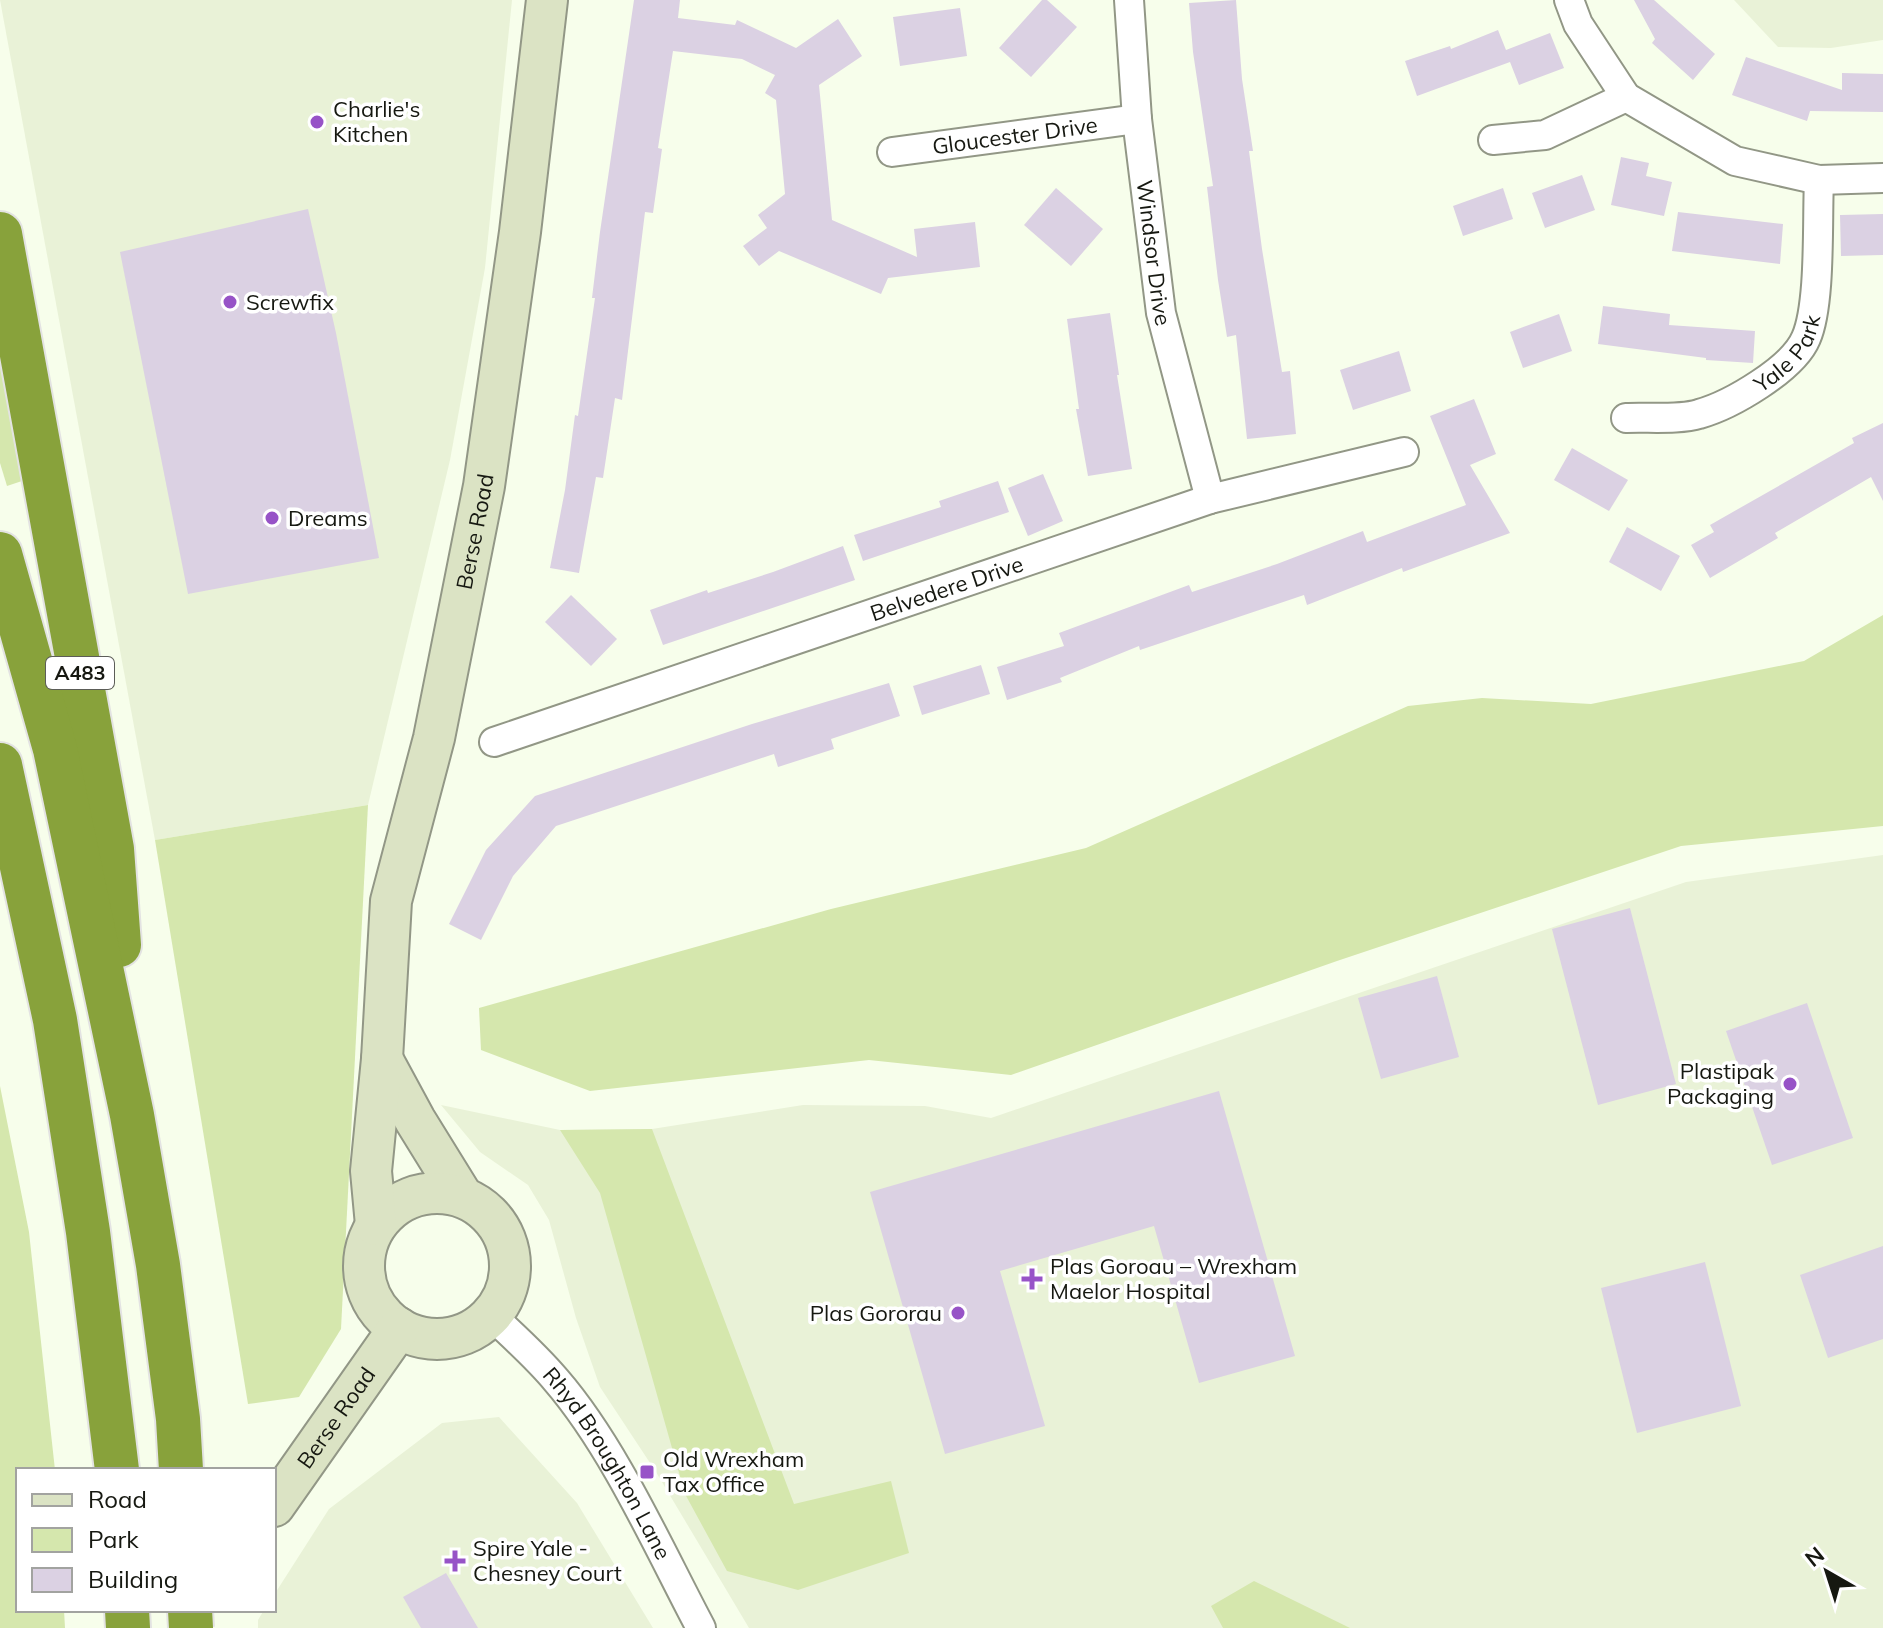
<svg xmlns="http://www.w3.org/2000/svg" width="1883" height="1628" font-family="Mulish,sans-serif">
	<style>
		.built { fill: #e9f2d7 }
		.green { fill: #d5e7ad }
		.building { fill: #dbd1e3 }
		.lines { fill: none; stroke-linecap: round; stroke-linejoin: round }
		.street-casing { stroke: #929786; stroke-width: 32 }
		.secondary-casing { stroke: #929786; stroke-width: 44 }
		.highway-casing { stroke: #e3e3e2; stroke-width: 48 }
		.street { stroke: #fff; stroke-width: 28 }
		.secondary { stroke: #dbe3c4; stroke-width: 40 }
		.highway { stroke: #88a23b; stroke-width: 44 }
		.highway-bridge-casing { stroke: #e3e3e2; stroke-width: 48; stroke-linecap: butt }
		.highway-bridge { stroke: #88a23b; stroke-width: 44 }
		.poi-dot { fill: #9753c7; stroke: #fff; stroke-width: 3 }
		.labels { text-anchor: middle; stroke-width: 7; stroke-linejoin: round; paint-order: stroke }
		.shield { fill: #fff; stroke: #5c5d58; stroke-width: 2 }
		.shield-label { font-size: 20px; font-weight: bold; fill: #161811 }
		.poi-label { font-size: 22px; fill: #161811; stroke: #fff; text-anchor: start }
		.street-label { font-size: 22px; fill: #161811; stroke: #fff }
	</style>
	<rect width="100%" height="100%" fill="#f7feeb"/>
	<g class="built">
		<path d="M0 0H512L485 268 450 460 368 805 155 840Z"/>
		<path d="M1734 0H1883V40L1831 48 1778 47Z"/>
		<path d="M1883 855V1628H749L656 1472 600 1387 576 1318 549 1220 528 1185 480 1152 441 1105 560 1130 652 1129 803 1105 925 1106 991 1118 1686 882Z"/>
		<path d="M499 1417 577 1503 653 1628H258V1620L264 1610H274V1595L329 1509 442 1423Z"/>
	</g>
	<g class="green">
		<path d="M0 337 25 480 7 486 0 463Z"/>
		<path d="M1883 615V826L1681 846 1337 961 1011 1075 869 1060 590 1091 481 1050 479 1008 831 909 1086 848 1408 706 1482 698 1591 704 1804 661Z"/>
		<path d="M368 805 341 1329 299 1397 248 1404 155 840Z"/>
		<path d="M0 1086 29 1232 55 1470H18V1610H64L65 1628H0Z"/>
		<path d="M652 1129 794 1504 891 1481 909 1553 798 1590 727 1571 685 1494 600 1193 560 1130Z"/>
		<path d="M1254 1581 1350 1628H1351H1223L1211 1606Z"/>
	</g>
	<g class="building">
		<path d="M634 0H680L678 18 735 25 737 20 796 48 838 19 862 56 819 85 832 220 917 257 914 229 975 222 980 267 888 278 881 294 779 251 759 266 743 246 767 228 758 215 785 194 776 100 765 93 775 75 742 59 673 51 658 148 662 149 653 213 645 212 622 400 615 398 603 478 596 477 579 573 550 568 565 490 575 415 578 416 595 298H592L600 232Z"/>
		<path d="M1042 0H1047L1077 27 1031 77 999 48Z"/>
		<path d="M1236 0 1242 79 1253 151H1249L1262 249 1282 372 1290 371 1296 434 1247 439 1236 335 1227 337 1218 280 1207 187 1213 186 1193 52 1189 3Z"/>
		<path d="M1634 0H1654L1715 54 1693 80 1652 43 1655 39Z"/>
		<path d="M960 8 967 56 900 66 893 17Z"/>
		<path d="M1498 30 1506 50 1550 33 1564 68 1519 85 1510 62 1417 96 1405 61 1450 46 1451 49Z"/>
		<path d="M1746 57 1842 90V73L1883 74V112L1810 111 1807 121 1732 95Z"/>
		<path d="M1621 157 1649 163 1646 176 1672 182 1664 216 1611 205Z"/>
		<path d="M1582 175 1595 210 1545 228 1532 193Z"/>
		<path d="M1056 188 1103 229 1071 266 1024 225Z"/>
		<path d="M1503 188 1513 219 1463 236 1453 206Z"/>
		<path d="M308 209 336 333 379 558 188 594 120 252Z"/>
		<path d="M1678 212 1783 224 1780 264 1672 251Z"/>
		<path d="M1883 214V255L1841 256 1840 215Z"/>
		<path d="M1603 306 1670 314 1669 325 1755 331 1753 363 1706 360V358L1598 344Z"/>
		<path d="M1110 313 1119 375H1117L1132 469 1088 476 1076 409H1079L1067 319Z"/>
		<path d="M1559 314 1572 351 1523 368 1510 332Z"/>
		<path d="M1399 351 1411 391 1353 410 1340 370Z"/>
		<path d="M1474 399 1496 454 1470 465 1510 533 1403 572 1402 568 1307 605 1304 595 1140 650 1139 646 1060 678 1062 682 1007 700 997 667 1064 646 1059 633 1189 585 1192 592 1277 564 1363 531 1367 542 1466 505 1430 416Z"/>
		<path d="M1883 423V501L1871 477 1775 533 1778 538 1710 578 1691 545 1714 532 1710 525 1854 443 1852 438Z"/>
		<path d="M1572 448 1628 480 1609 511 1554 480Z"/>
		<path d="M1043 474 1063 521 1028 536 1008 488Z"/>
		<path d="M998 481 1009 512 863 561 854 535 941 507 939 501Z"/>
		<path d="M1627 527 1680 556 1661 591 1609 562Z"/>
		<path d="M843 546 855 580 663 645 650 610 707 590 708 593 773 572Z"/>
		<path d="M571 595 617 639 591 666 545 622Z"/>
		<path d="M981 665 990 694 922 715 913 686Z"/>
		<path d="M889 683 900 716 831 739 834 749 778 767 774 754 556 826 513 876 481 940 449 924 486 850 535 796 752 724Z"/>
		<path d="M1630 908 1676 1084 1598 1105 1552 929Z"/>
		<path d="M1437 976 1459 1057 1381 1079 1358 998Z"/>
		<path d="M1807 1003 1853 1138 1772 1165 1726 1031Z"/>
		<path d="M1219 1091 1295 1356 1199 1383 1154 1226 1000 1271 1045 1426 945 1454 870 1192Z"/>
		<path d="M1883 1246V1339L1828 1358 1800 1275Z"/>
		<path d="M1705 1262 1741 1406 1637 1433 1601 1288Z"/>
		<path d="M446 1573 478 1628H421L403 1597Z"/>
	</g>
	<g class="lines">
		<defs>
			<g id="street">
				<path id="s1" d="M1129 0 1137 119 1161 313 1210 499"/>
				<path d="M1569 0 1578 24 1626 97 1735 161 1819 180 1883 178"/>
				<path d="M1493 140 1545 135 1626 97"/>
				<path id="s2" d="M892 152 1137 119"/>
				<path id="s3" d="M1626 418C1647 417 1680 420 1699 414 1731 405 1793 369 1806 338 1821 304 1817 220 1819 180"/>
				<path id="s4" d="M494 742 1210 499 1404 452"/>
				<path id="s5" d="M491 1315C513 1336 536 1356 556 1380 614 1447 659 1549 701 1628"/>
			</g>
			<g id="secondary">
				<path d="M382 1059 415 1120 462 1196"/>
				<circle cx="437" cy="1266" r="73"/>
				<path id="s6" d="M376 1225 371 1171 382 1059 391 901 434 738 484 486 520 232 547 0"/>
				<path id="s7" d="M274 1506 399 1328"/>
			</g>
			<g id="highway">
				<path d="M0 234 112 849 119 945"/>
				<path d="M0 554 55 749 132 1115 158 1265 178 1419 181 1470"/>
				<path d="M0 765 55 1020 88 1232 117 1470"/>
				<path d="M127 1610 128 1628"/>
			</g>
		</defs>
		<use href="#street" class="street-casing"/>
		<use href="#secondary" class="secondary-casing"/>
		<use href="#highway" class="highway-casing"/>
		<use href="#street" class="street"/>
		<use href="#secondary" class="secondary"/>
		<use href="#highway" class="highway"/>
		<defs>
			<path id="highway-bridge" d="M190 1610 191 1628"/>
		</defs>
		<use href="#highway-bridge" class="highway-bridge-casing"/>
		<use href="#highway-bridge" class="highway-bridge"/>
	</g>
	<g class="poi-dot">
		<circle cx="317" cy="122" r="8"/>
		<circle cx="230" cy="302" r="8"/>
		<circle cx="272" cy="518" r="8"/>
		<circle cx="1790" cy="1084" r="8"/>
		<path d="M1028 1267h8v8h8v8h-8v8h-8v-8h-8v-8h8z"/>
		<circle cx="958" cy="1313" r="8"/>
		<rect x="639" y="1464" width="16" height="16" rx="4"/>
		<path d="M451 1549h8v8h8v8h-8v8h-8v-8h-8v-8h8z"/>
	</g>
	<g class="labels">
		<rect class="shield" x="46" y="657" width="68" height="32" rx="6"/>
		<g class="shield-label">
			<text x="80" y="680">A483</text>
		</g>
		<g class="poi-label">
			<text x="333" y="117">Charlie's<tspan x="333" dy="25">Kitchen</tspan></text>
			<text x="246" y="310">Screwfix</text>
			<text x="288" y="526">Dreams</text>
			<text x="1774" y="1079" text-anchor="end">Plastipak<tspan x="1774" dy="25">Packaging</tspan></text>
			<text x="1050" y="1274">Plas Goroau – Wrexham<tspan x="1050" dy="25">Maelor Hospital</tspan></text>
			<text x="942" y="1321" text-anchor="end">Plas Gororau</text>
			<text x="663" y="1467">Old Wrexham<tspan x="663" dy="25">Tax Office</tspan></text>
			<text x="473" y="1556">Spire Yale -<tspan x="473" dy="25">Chesney Court</tspan></text>
		</g>
		<g class="street-label">
			<text dy="8" stroke="none"><textPath href="#s2" startOffset="124">Gloucester Drive</textPath></text>
			<text dy="8" stroke="none"><textPath href="#s1" startOffset="254">Windsor Drive</textPath></text>
			<text dy="8" stroke="none"><textPath href="#s3" startOffset="184">Yale Park</textPath></text>
			<text dy="8" stroke="none"><textPath href="#s6" startOffset="704">Berse Road</textPath></text>
			<text dy="8" stroke="none"><textPath href="#s4" startOffset="478">Belvedere Drive</textPath></text>
			<text dy="8" stroke="none"><textPath href="#s7" startOffset="108">Berse Road</textPath></text>
			<text dy="8" stroke="none"><textPath href="#s5" startOffset="190">Rhyd Broughton Lane</textPath></text>
		</g>
	</g>
	<rect x="16" y="1468" width="260" height="144" fill="#ffffff" stroke="#a2a3a0" stroke-width="2"/>
	<rect x="32" y="1494" width="40" height="12" fill="#dbe3c4" stroke="#a2a3a0" stroke-width="2"/>
	<text x="88" y="1508" font-size="24" fill="#161811">Road</text>
	<rect x="32" y="1528" width="40" height="24" fill="#d5e7ad" stroke="#a2a3a0" stroke-width="2"/>
	<text x="88" y="1548" font-size="24" fill="#161811">Park</text>
	<rect x="32" y="1568" width="40" height="24" fill="#dbd1e3" stroke="#a2a3a0" stroke-width="2"/>
	<text x="88" y="1588" font-size="24" fill="#161811">Building</text>
	<g transform="translate(1827 1572) rotate(321)" stroke="#ffffff" stroke-width="6" paint-order="stroke">
	<path d="M0-6L14 30L0 20L-14 30Z" fill="#161811"/>
	<text y="-12" font-size="22" font-weight="bold" text-anchor="middle" fill="#161811">N</text>
	</g>
</svg>
